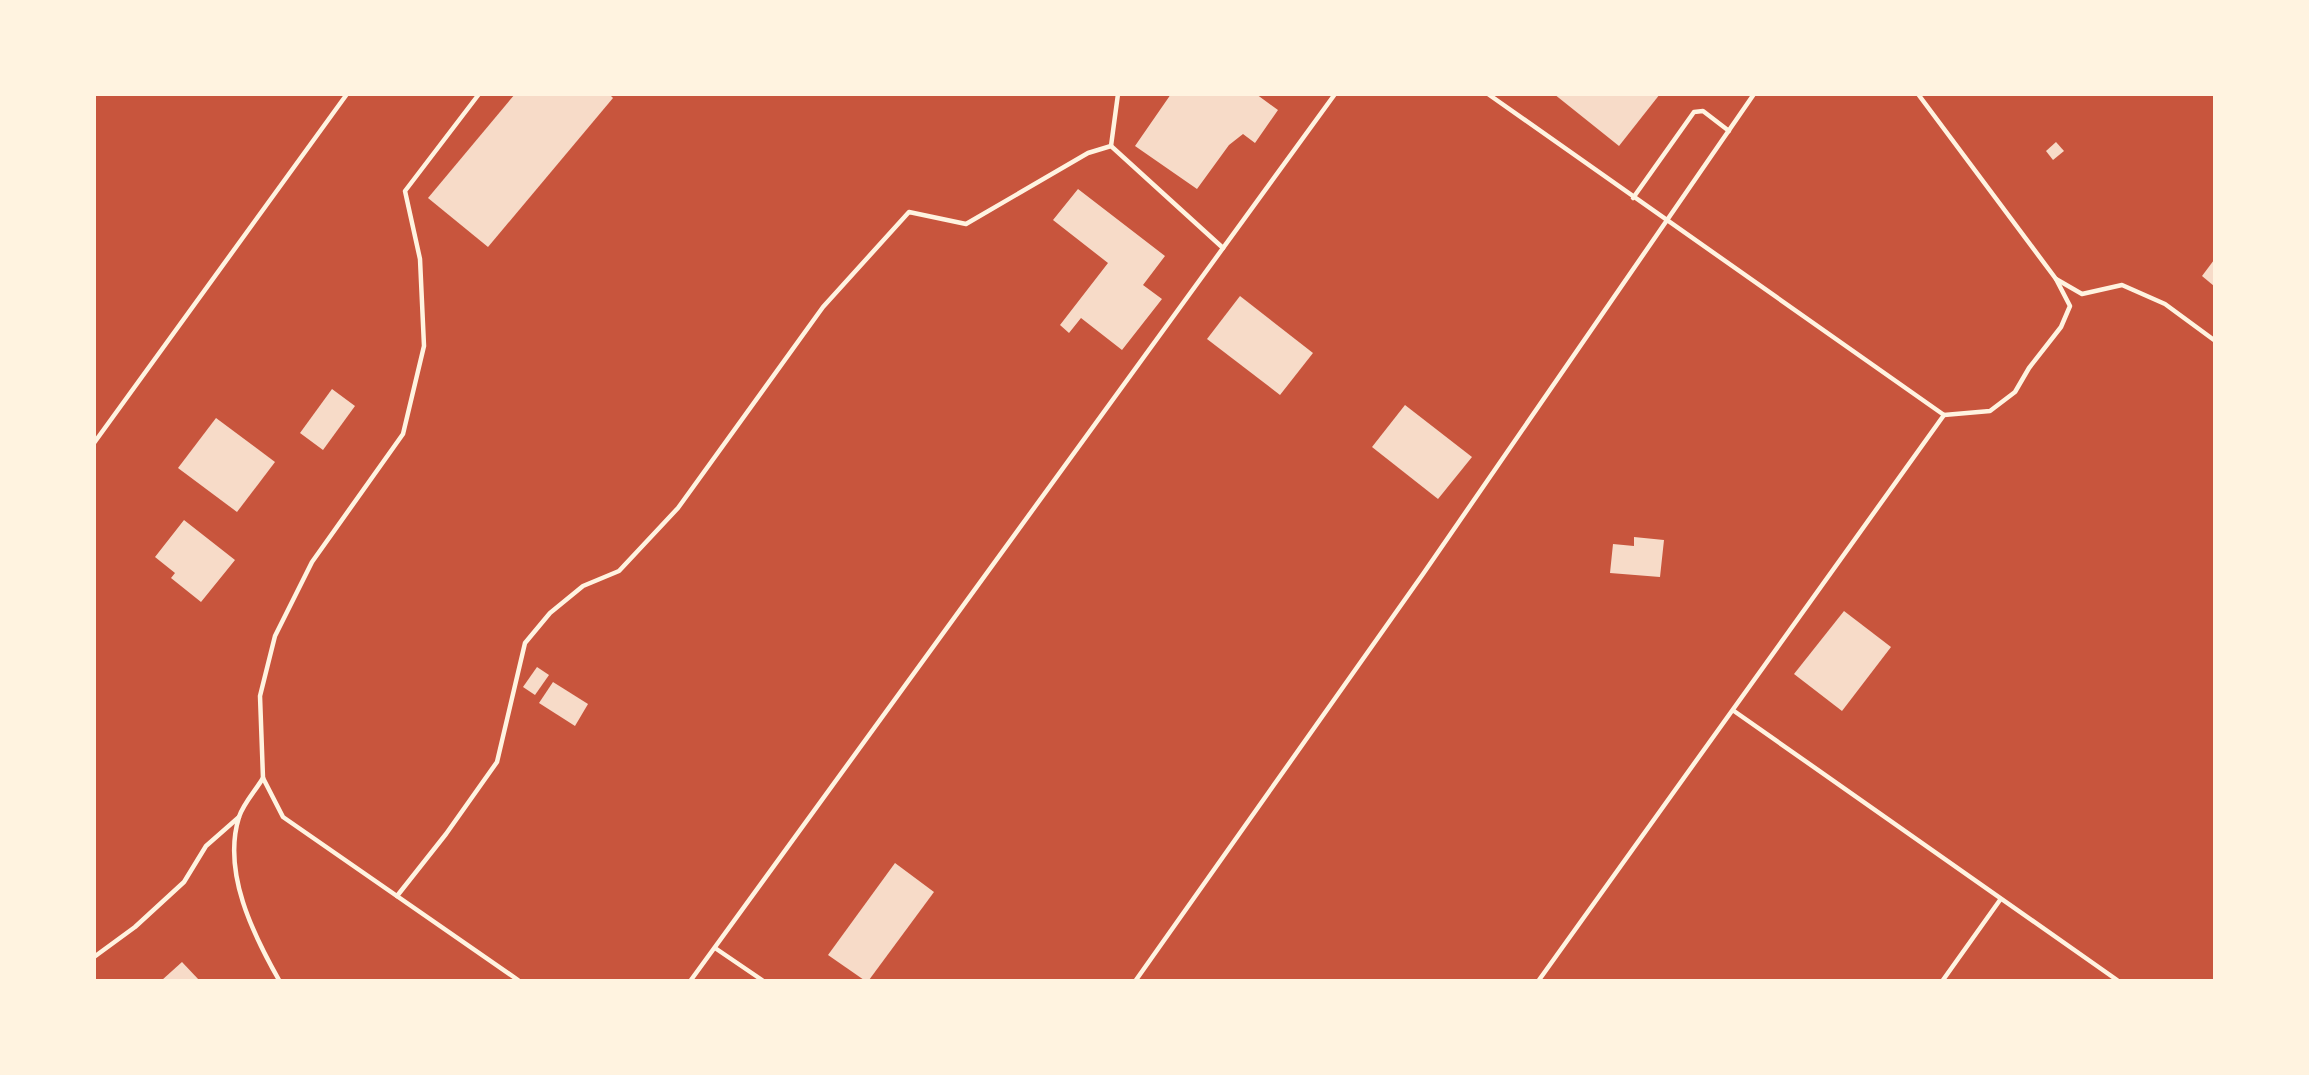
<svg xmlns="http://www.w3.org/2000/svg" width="2309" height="1075" font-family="'Noto Sans',sans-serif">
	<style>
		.building { fill: #f7dbc8 }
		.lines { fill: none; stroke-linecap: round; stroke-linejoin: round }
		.service { stroke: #fff3e0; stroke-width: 4.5 }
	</style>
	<rect width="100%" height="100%" fill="#c8553d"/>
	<g class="building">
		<path d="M515 94H609L613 98 488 247 428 198Z"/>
		<path d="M1171 94H1256L1278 110 1255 143 1243 134 1229 145 1197 189 1135 146Z"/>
		<path d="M1554 94H1660L1619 146Z"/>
		<path d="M2056 142 2064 151 2053 160 2046 151Z"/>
		<path d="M1078 189 1165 256 1143 285 1162 299 1122 350 1081 318 1069 333 1060 325 1108 263 1053 220Z"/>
		<path d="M2214 260V286L2202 276Z"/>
		<path d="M1240 296 1313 353 1280 395 1207 339Z"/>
		<path d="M332 389 355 406 323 450 300 433Z"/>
		<path d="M1405 405 1472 457 1438 499 1372 447Z"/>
		<path d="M216 418 275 462 237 512 178 468Z"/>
		<path d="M184 520 235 560 201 602 171 578 175 573 155 557Z"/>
		<path d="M1634 537 1664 540 1660 577 1610 573 1613 544 1634 546Z"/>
		<path d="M1844 611 1891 647 1842 711 1794 674Z"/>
		<path d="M537 667 549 675 535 695 523 687Z"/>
		<path d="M553 682 588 704 575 726 539 703Z"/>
		<path d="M895 863 934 892 869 980H864L828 955Z"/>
		<path d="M182 962 199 980H162Z"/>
	</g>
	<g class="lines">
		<g class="service">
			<path d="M479 94 405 191 420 259 424 346 403 434 312 562 275 636 260 696 263 778 283 817 518 980"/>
			<path d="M1488 94 1944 415 1990 411 2015 392 2029 368 2061 327 2070 306 2056 279"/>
			<path d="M1918 94 2056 279 2082 294 2122 285 2165 304 2214 340"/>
			<path d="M1111 146 1118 94"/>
			<path d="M1633 198 1694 112 1703 111 1729 131"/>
			<path d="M94 443 347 94"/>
			<path d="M1734 711 2117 980"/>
			<path d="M263 778C256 790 243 804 239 817 222 872 253 934 279 980"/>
			<path d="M397 896 446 834 497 762 525 643 550 613 583 586 619 571 678 508 823 307 909 212 966 224 1088 153 1111 146 1223 248"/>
			<path d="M715 948 762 980"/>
			<path d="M94 957 135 927 184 882 206 846 239 817"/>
			<path d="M691 980 1335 94"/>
			<path d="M1136 980 1423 574 1754 94"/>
			<path d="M1539 980 1944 415"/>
			<path d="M1943 980 2000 900"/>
		</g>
	</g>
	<rect width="2309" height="1075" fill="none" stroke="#fff3e0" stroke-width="192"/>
</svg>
